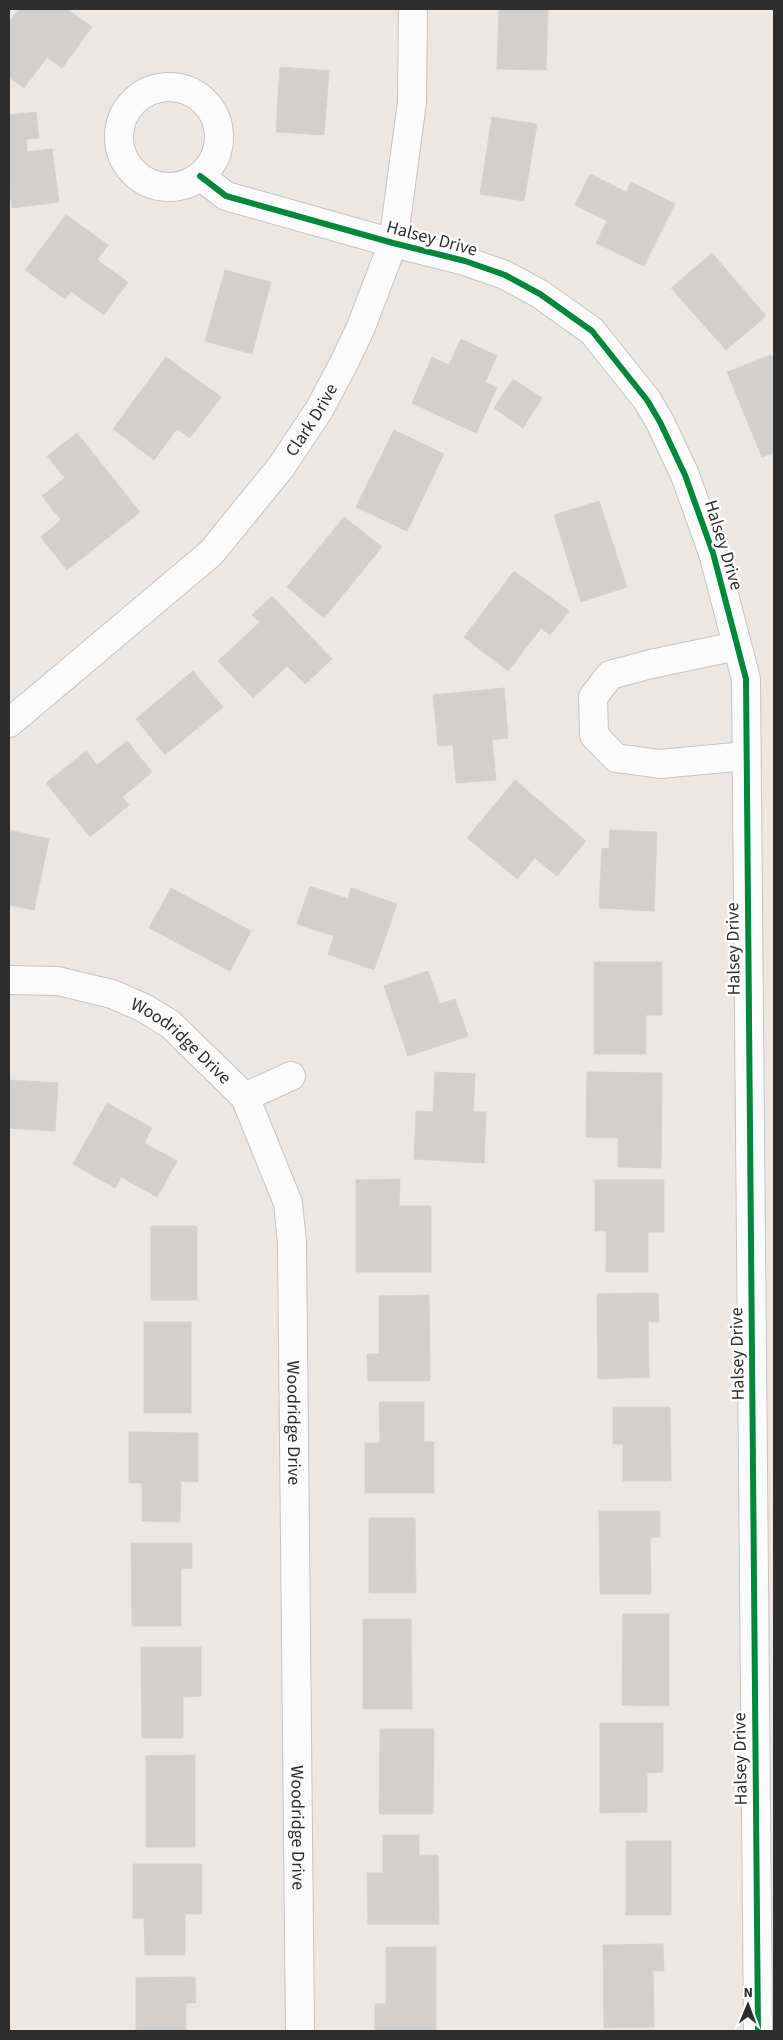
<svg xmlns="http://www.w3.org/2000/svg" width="783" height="2040" font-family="'Source Sans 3',sans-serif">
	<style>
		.building { fill: #d2d0ce; stroke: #d5d3d0 }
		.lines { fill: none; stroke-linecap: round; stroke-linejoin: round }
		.street-casing { stroke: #c5c4c4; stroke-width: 30 }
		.street { stroke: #fcfbfb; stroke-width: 28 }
		.cycleway-casing { stroke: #fff; stroke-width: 9 }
		.cycleway { stroke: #00873e; stroke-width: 6 }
		.labels { text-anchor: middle; stroke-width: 5; stroke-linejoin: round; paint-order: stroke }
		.street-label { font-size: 18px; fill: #2d2d2d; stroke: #fff }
	</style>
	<rect width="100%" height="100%" fill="#eae7e5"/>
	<g class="building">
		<path d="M19 9H67L92 27 62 68 47 57 24 88 9 77V23Z"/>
		<path d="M499 9H548L546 70 497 69Z"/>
		<path d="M280 67 329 71 324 135 276 132Z"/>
		<path d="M36 112 39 138 26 139 27 152 52 149 59 202 12 208 9 180V115Z"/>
		<path d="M492 117 537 124 524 201 480 194Z"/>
		<path d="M590 174 626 192 631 182 675 204 644 266 596 243 607 221 575 205Z"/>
		<path d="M66 215 108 245 97 260 128 282 104 315 71 291 65 299 25 270Z"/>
		<path d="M712 253 766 316 726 350 671 288Z"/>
		<path d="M225 270 271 282 252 354 205 341Z"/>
		<path d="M461 339 497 356 485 382 497 388 476 433 412 403 432 357 449 365Z"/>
		<path d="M771 355 774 363V452L762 457 727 372Z"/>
		<path d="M166 357 221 397 190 438 177 429 154 460 113 429Z"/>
		<path d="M513 379 542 398 523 428 494 408Z"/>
		<path d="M394 430 444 454 407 531 356 507Z"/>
		<path d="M77 433 140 512 67 570 41 537 61 520 42 496 65 478 47 456Z"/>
		<path d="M599 501 627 587 581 602 554 515Z"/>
		<path d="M344 517 382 547 324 618 287 587Z"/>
		<path d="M514 571 569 611 550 635 541 628 508 671 464 637Z"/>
		<path d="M272 596 332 659 305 684 287 666 253 698 218 661 260 622 252 615Z"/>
		<path d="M193 671 223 707 165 755 136 719Z"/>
		<path d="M504 688 508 738 492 740 496 780 456 783 453 745 438 746 433 695Z"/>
		<path d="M127 741 152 772 122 797 129 805 90 837 46 783 86 751 97 765Z"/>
		<path d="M515 780 586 841 557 876 535 858 517 879 467 838Z"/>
		<path d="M9 830 49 839 34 910 9 905Z"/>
		<path d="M610 830 657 832 654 911 599 908 602 848 609 849Z"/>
		<path d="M310 886 348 899 351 888 397 904 374 970 328 954 334 936 297 924Z"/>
		<path d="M171 888 251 931 230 971 149 928Z"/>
		<path d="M594 962H662V1015H646V1054H594Z"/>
		<path d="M428 971 440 1004 455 999 468 1036 408 1056 384 986Z"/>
		<path d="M435 1072 475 1074 473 1112H486L484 1163 414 1159 416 1111 433 1112Z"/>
		<path d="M587 1072 662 1073 661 1168 618 1167V1138L586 1137Z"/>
		<path d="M9 1080 58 1083 55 1131 9 1128Z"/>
		<path d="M107 1103 152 1128 144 1143 177 1161 157 1197 121 1177 115 1188 73 1164Z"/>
		<path d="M400 1179 399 1206H431V1272H356V1180Z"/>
		<path d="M595 1180H664V1232H648V1272H606V1231H595Z"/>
		<rect x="151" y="1226" width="46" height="74"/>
		<path d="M658 1293 659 1322 648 1321 649 1377 598 1379 597 1294Z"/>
		<path d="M429 1295 430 1381H368L367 1354H379V1296Z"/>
		<rect x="144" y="1322" width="47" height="91"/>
		<path d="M379 1402H424V1442H434V1493H365V1443H380Z"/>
		<path d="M613 1407H670L671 1481H623V1444H613Z"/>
		<path d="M129 1432 198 1433V1482L181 1481 180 1522 142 1521V1483H129Z"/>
		<path d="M599 1511H660V1537L650 1538 651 1594H600Z"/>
		<path d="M369 1518H415L416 1593H369Z"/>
		<path d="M131 1543H192V1569L181 1568V1626H132Z"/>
		<path d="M623 1614H669V1706L622 1705Z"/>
		<path d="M363 1619H411L412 1709H363Z"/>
		<path d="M141 1647H201V1696L183 1697V1738H142Z"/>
		<path d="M600 1723H663V1772L647 1773V1812L600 1813Z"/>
		<path d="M380 1729H434L433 1814H379Z"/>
		<path d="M195 1755V1847H146V1756Z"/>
		<path d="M383 1835H419V1855H438L439 1924H368L367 1873H383Z"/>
		<rect x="626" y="1841" width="45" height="74"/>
		<path d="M133 1864H202V1914H185V1955H145L144 1918H133Z"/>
		<path d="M663 1944 664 1971H653L654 2027 604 2028 603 1945Z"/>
		<path d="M386 1947H436V2031H375V2004H386Z"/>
		<path d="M195 1977 196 2003H186V2031H136V1978Z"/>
	</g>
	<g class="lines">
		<defs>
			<g id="street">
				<circle cx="169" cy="137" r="50"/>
				<path d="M200 176 226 196 393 243 465 261 505 275 540 294 592 331 647 400 660 422 685 475 713 553 746 679 758 2031"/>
				<path d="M737 646 651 664 610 675 593 697 594 735 616 758 660 764 746 756"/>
				<path id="s1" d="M9 723 211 553 281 467 319 410 344 363 361 327 393 243 412 102 413 9"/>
				<path id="s2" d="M9 980 58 981 112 994 144 1008 170 1024 245 1097 288 1203 292 1243 300 2031"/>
				<path d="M245 1097 291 1076"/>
			</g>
		</defs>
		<use href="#street" class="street-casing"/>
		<use href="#street" class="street"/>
		<defs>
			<path id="cycleway" d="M200 176 226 196 393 243 465 261 505 275 540 294 592 331 647 400 660 422 685 475 713 553 746 679 758 2031"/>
		</defs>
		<use href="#cycleway" class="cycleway-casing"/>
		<use href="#cycleway" class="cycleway"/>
	</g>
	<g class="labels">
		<g class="street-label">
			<text transform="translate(432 238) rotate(15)" y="6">Halsey Drive</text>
			<text dy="6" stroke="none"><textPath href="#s1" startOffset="431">Clark Drive</textPath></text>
			<text transform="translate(724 545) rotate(73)" y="6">Halsey Drive</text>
			<text transform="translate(733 949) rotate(-91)" y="6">Halsey Drive</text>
			<text dy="6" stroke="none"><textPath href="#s2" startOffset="189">Woodridge Drive</textPath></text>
			<text transform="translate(737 1354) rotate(-91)" y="6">Halsey Drive</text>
			<text dy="6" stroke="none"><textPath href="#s2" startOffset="609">Woodridge Drive</textPath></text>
			<text transform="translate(740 1759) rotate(-91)" y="6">Halsey Drive</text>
			<text dy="6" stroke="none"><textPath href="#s2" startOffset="1014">Woodridge Drive</textPath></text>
		</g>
	</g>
	<rect width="783" height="2040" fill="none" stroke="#2d2d2d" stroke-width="20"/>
	<g transform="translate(748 2005) rotate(1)" stroke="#ffffff" stroke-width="4" paint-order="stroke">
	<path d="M0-4L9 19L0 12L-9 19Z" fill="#2d2d2d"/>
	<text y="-8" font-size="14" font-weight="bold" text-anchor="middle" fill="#2d2d2d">N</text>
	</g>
</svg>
